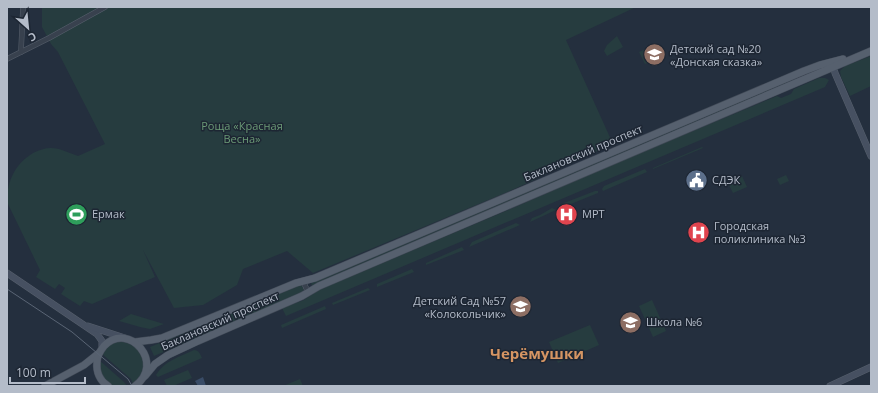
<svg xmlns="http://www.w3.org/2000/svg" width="878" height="393" font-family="'Open Sans',sans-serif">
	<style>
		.green { fill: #263c3f }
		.water { fill: #394c67 }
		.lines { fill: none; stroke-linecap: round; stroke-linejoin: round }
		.minor-casing { stroke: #565f6c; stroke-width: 5.5 }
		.secondary-casing { stroke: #565f6c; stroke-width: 7 }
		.primary-casing { stroke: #414a57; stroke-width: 8 }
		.minor { stroke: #38414e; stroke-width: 4.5 }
		.secondary { stroke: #465061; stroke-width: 6 }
		.primary { stroke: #56606e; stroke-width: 7 }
		.tram { stroke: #5a6575; stroke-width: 1 }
		.labels { text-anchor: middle; stroke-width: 3; stroke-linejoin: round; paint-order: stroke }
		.poi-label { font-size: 11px; fill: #b4bcc9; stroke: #1d2633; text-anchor: start }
		.park-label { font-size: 11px; fill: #6b9a76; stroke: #1d2633 }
		.street-label { font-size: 11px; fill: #b4bcc9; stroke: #1d2633 }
		.district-label { font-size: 15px; font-weight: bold; fill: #d59563; stroke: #1d2633 }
	</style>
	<rect width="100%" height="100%" fill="#242f3e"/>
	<g class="green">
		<path d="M42 7H636L566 40 613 144 505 193 313 273 287 251 243 269 237 285 203 305 174 308 143 250 155 277 92 304 84 301 80 306 61 294 65 288 59 284 55 289 36 277 40 270 7 202C7 181 15 164 33 153 39 150 45 148 51 148 60 148 69 153 78 156L105 144 58 52 51 44 42 27Z"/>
		<path d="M617 36 623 47 607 56 604 51 607 45Z"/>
		<path d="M652 46 656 55 652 61 645 64 639 52Z"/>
		<path d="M871 56V86L850 96 841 77 840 71 845 66Z"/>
		<path d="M796 78 797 80 312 286 311 283Z"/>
		<path d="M819 78H825L829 80 825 87 286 316 282 308 304 300 318 290 520 205 611 165 777 96 781 98 791 94 794 89Z"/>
		<path d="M702 147 703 148 653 169V168Z"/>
		<path d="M645 169 647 172 603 191 602 189 604 186Z"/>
		<path d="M786 175 789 181 780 185 777 179Z"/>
		<path d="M742 176 747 187 733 193 728 183Z"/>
		<path d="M595 191H598V193L561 208V206L564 203Z"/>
		<path d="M552 208 556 210 530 222 532 218 540 215Z"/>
		<path d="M516 223 520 225 469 247 472 242Z"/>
		<path d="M462 247 464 250 426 265V263Z"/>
		<path d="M412 269 414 272 377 287V284Z"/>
		<path d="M299 285H301L304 289 303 291 301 293 266 309 154 356 150 347Z"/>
		<path d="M368 288 370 290 333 305 332 303Z"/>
		<path d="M652 300 666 331 653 337 639 306Z"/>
		<path d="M325 306 326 309 282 328 281 325Z"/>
		<path d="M131 314 164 324 150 329 140 327 119 321Z"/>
		<path d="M590 325 599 345 558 363 549 342Z"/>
		<path d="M121 341 133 344 143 356 144 372 133 384 131 379 101 353C107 346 112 343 121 341Z"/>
		<path d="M194 350C199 350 200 354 202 358L158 377 156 375C164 361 179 357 194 350Z"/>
		<path d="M99 360 124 382 127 386C123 386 117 387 113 386 101 383 100 370 99 360Z"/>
		<path d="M188 370 192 378 173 386H167L164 380Z"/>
		<path d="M300 379 303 386H283Z"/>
	</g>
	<path class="water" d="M203 377 206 386H198L195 381Z"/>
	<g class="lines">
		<defs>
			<g id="minor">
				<path d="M21 52 23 7"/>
				<path d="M7 59 49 38 105 7"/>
				<path d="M303 281 308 292"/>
			</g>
			<g id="secondary">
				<path d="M832 63 835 73 871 156"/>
				<path d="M7 273 97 334 102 341V348"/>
				<path d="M88 326 125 338"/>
				<path d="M830 386 871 367"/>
			</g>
			<g id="primary">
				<path d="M135 342 151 340 162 338 296 283 315 278 804 71 820 65 843 59"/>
				<path d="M145 376 155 364 168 355 198 341 302 296 319 286 871 51"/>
				<path d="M45 386 84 365 99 353"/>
				<path d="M108 386C100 381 96 372 97 362 97 356 100 351 104 346 129 320 166 364 135 386"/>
			</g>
		</defs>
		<use href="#minor" class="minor-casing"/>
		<use href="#secondary" class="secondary-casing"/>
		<use href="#primary" class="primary-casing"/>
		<use href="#minor" class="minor"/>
		<use href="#secondary" class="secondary"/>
		<use href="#primary" class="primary"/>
		<path class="tram" d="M7 289 72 332 128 379 132 386"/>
	</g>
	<defs>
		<symbol id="school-disc" viewBox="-11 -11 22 22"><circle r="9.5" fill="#8d6e63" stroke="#1d2633"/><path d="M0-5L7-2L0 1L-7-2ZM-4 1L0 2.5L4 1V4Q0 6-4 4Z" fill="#fff"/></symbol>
		<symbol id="civic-disc" viewBox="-11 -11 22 22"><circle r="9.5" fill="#5c6f8a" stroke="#1d2633"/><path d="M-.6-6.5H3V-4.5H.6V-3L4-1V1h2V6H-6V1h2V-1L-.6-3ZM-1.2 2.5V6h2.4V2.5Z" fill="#fff"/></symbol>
		<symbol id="stadium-disc" viewBox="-11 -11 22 22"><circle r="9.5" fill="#2e9e5b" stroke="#1d2633"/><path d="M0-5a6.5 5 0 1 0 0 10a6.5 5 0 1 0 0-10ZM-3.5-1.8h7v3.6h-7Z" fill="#fff"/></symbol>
		<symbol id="hospital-disc" viewBox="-11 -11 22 22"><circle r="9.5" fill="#e0444e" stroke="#1d2633"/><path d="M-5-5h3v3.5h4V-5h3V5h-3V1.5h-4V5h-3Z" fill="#fff"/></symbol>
	</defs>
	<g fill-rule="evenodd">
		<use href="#school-disc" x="642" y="42" width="25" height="25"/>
		<use href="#civic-disc" x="684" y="168" width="25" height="25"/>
		<use href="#stadium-disc" x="64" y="202" width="25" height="25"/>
		<use href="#hospital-disc" x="554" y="202" width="25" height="25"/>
		<use href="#hospital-disc" x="686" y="220" width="25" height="25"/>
		<use href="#school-disc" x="508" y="294" width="25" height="25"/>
		<use href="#school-disc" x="618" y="310" width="25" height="25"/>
	</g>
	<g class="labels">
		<g class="poi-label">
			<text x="670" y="53">Детский сад №20<tspan x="670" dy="13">«Донская сказка»</tspan></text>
			<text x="712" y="184">СДЭК</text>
			<text x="92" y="218">Ермак</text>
			<text x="582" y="218">МРТ</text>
			<text x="714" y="230">Городская<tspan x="714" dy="13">поликлиника №3</tspan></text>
			<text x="506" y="305" text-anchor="end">Детский Сад №57<tspan x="506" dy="13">«Колокольчик»</tspan></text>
			<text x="646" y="326">Школа №6</text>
		</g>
		<g class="park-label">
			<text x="242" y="130">Роща «Красная<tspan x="242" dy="13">Весна»</tspan></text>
		</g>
		<g class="street-label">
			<text transform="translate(583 153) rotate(-23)" y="4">Баклановский проспект</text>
			<text transform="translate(220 321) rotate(-24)" y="4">Баклановский проспект</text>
		</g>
		<g class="district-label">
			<text x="537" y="359">Черёмушки</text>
		</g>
	</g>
	<rect width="878" height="393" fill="none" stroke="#b4bcc9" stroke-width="16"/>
	<g transform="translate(28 28) rotate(153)" stroke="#1d2633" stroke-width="3" paint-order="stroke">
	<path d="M0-3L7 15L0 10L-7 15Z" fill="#b4bcc9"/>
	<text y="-6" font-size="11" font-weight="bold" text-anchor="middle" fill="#b4bcc9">С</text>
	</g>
	<path d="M10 377v6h75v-6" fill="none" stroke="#b4bcc9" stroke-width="2"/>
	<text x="16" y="377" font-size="12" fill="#b4bcc9" stroke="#1d2633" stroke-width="3" paint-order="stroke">100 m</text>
</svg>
